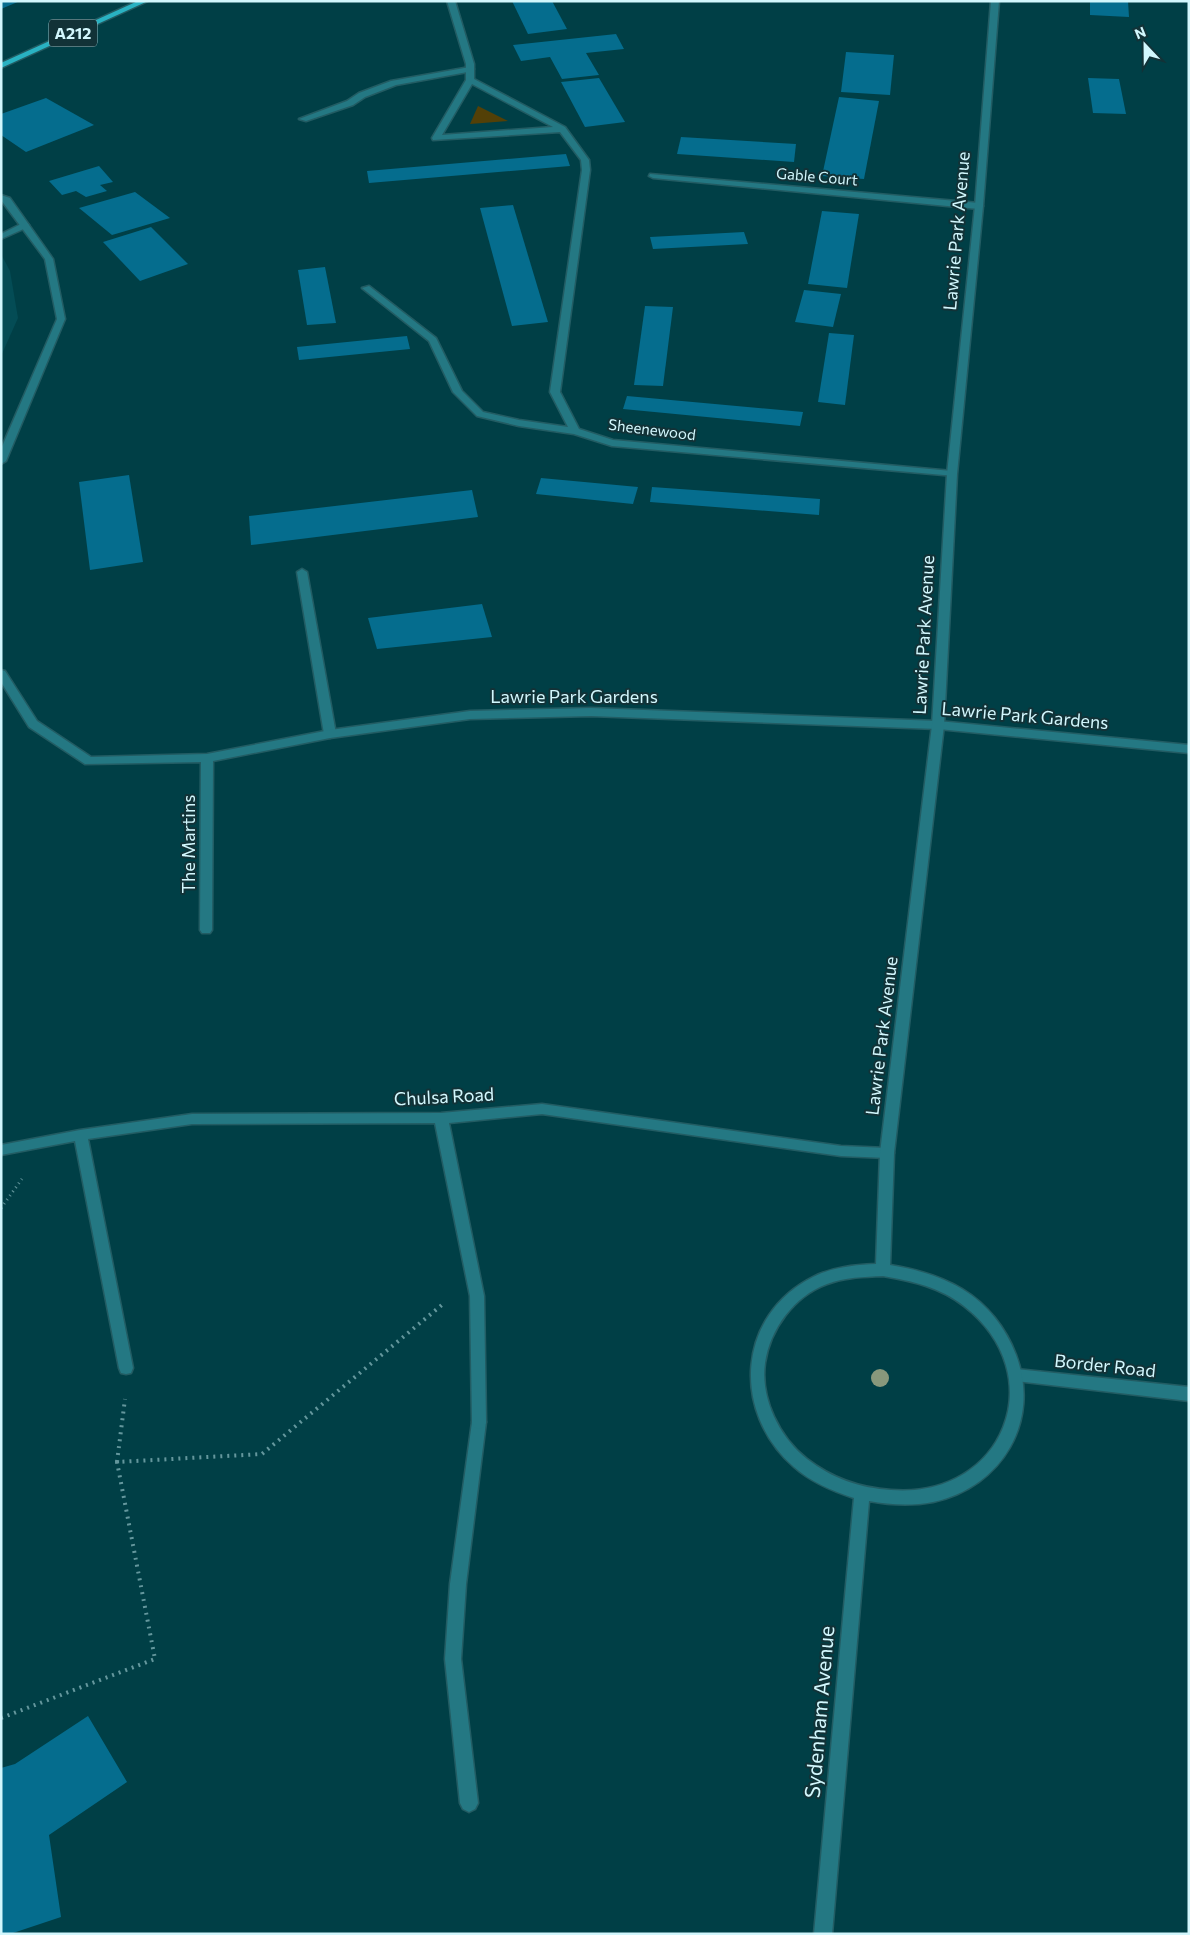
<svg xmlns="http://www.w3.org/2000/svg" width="1190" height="1935" font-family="Commissioner,sans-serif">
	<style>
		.built { fill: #044c55 }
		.green { fill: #534007 }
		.building { fill: #056d8e }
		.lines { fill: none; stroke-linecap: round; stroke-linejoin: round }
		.service-casing { stroke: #225c63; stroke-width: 3 }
		.minor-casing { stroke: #225c63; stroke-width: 3 }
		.tertiary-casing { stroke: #225c63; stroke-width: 3 }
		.primary-casing { stroke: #225c63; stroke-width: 3 }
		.path-far1 { stroke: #64979d; stroke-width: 3; stroke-dasharray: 1 4; stroke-linecap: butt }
		.path { stroke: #64979d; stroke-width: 4; stroke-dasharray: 2 5; stroke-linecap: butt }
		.service { fill: #247883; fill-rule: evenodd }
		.minor { fill: #247883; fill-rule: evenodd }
		.tertiary { fill: #247883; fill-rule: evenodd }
		.primary { fill: #29b2c2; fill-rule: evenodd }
		.tree { fill: #88987c }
		.labels { text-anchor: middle; stroke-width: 4; stroke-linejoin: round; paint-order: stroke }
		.far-street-label { font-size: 15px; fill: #d2f7fd; stroke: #123237 }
		.shield { fill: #123237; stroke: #98bcc2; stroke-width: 1 }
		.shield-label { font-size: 16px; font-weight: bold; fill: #d2f7fd }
		.street-label { font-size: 18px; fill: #d2f7fd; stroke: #123237 }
		.near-street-label { font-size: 21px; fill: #d2f7fd; stroke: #123237 }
	</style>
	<rect width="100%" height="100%" fill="#003f46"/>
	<path class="built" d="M1 254 10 271 18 318 1 356Z"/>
	<path class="green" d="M478 106 508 121 470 124Z"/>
	<g class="building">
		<path d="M1 1H20L1 9Z"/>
		<path d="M512 1H552L567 29 528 34Z"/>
		<path d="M1090 1H1128L1129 17 1090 15Z"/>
		<path d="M616 34 624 49 586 53 599 75 562 79 550 57 521 61 513 45Z"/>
		<path d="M846 52 894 55 890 95 841 92Z"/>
		<path d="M599 78 625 122 585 127 561 82Z"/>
		<path d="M1088 78 1119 79 1126 114 1093 113Z"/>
		<path d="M839 97 879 101 864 179 822 176Z"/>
		<path d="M46 98 94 125 26 152 1 135V114Z"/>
		<path d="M681 137 796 144 794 162 677 154Z"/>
		<path d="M566 154 570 166 369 183 367 171Z"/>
		<path d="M99 166 113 182 100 185 107 191 86 197 76 191 62 195 49 181Z"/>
		<path d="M135 192 170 218 112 235 79 208Z"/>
		<path d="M513 205 548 322 512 326 480 208Z"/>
		<path d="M822 211 859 214 847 288 808 284Z"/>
		<path d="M151 227 188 264 140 281 103 242Z"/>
		<path d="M744 232 748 244 653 249 650 237Z"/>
		<path d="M325 267 336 323 307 325 298 270Z"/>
		<path d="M804 290 841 294 833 327 795 322Z"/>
		<path d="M645 306 673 307 663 386 634 385Z"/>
		<path d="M829 333 854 335 845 405 818 402Z"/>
		<path d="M407 336 410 349 299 360 297 347Z"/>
		<path d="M627 396 803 412 800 426 623 409Z"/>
		<path d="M129 475 143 562 90 570 79 482Z"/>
		<path d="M541 478 638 487 633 504 536 494Z"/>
		<path d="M652 487 820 499 819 515 650 502Z"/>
		<path d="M472 490 478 517 251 545 249 516Z"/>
		<path d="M482 604 492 637 377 649 368 618Z"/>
		<path d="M88 1716 127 1782 49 1835 61 1917 10 1934H1V1768L15 1764Z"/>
	</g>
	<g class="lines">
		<defs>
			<g id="service">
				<path d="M470 67 474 69 473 71 396 85 365 97 353 105 306 121 299 119 347 101 359 93 391 81Z"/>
				<path d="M25 222 29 225 28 227 1 239V234Z"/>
				<path d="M302 569 307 572 336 734 330 738 324 734 297 572Z"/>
				<path d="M479 1415 484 1417 486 1422 466 1584 461 1659 478 1803 475 1809 469 1812 463 1809 460 1803 445 1659 450 1584 472 1422 474 1417Z"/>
			</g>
			<g id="minor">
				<path d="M447 1H455L474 64V79L565 127 589 160 590 170 560 392 579 429 613 440 952 471 955 472V476L612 446 574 434 519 426 477 416 453 392 429 341 362 288 369 286 436 338 462 391 483 412 519 420 568 427 550 392 582 170 581 160 560 132 433 140 432 138 466 80V64ZM472 84 553 127 442 135Z"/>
				<path d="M650 174 979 203 983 206 979 209 653 178 649 176Z"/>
				<path d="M1 195 10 198 53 259 65 319 6 461 1 464V449L57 319 45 259 1 200Z"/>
				<path d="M1 670 5 671 37 721 91 757 207 754 330 730 470 711 591 708 938 721 1189 745V753L938 729 591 716 470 719 330 738 213 761 212 930 210 933H202L200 930 201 762 85 764 29 727 1 682Z"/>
				<path d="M542 1104 841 1146 887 1148 892 1149 894 1153 892 1157 887 1158 841 1156 542 1114 449 1123 484 1296 486 1422 484 1427 479 1429 474 1427 472 1422 470 1296 435 1123 192 1124 88 1139 133 1368 131 1373 126 1374 121 1373 119 1368 75 1141 1 1155V1145L80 1130 192 1114 441 1113Z"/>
				<path d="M1016 1369 1189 1387V1401L1016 1381 1011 1380 1009 1375 1011 1370Z"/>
			</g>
			<path id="tertiary" d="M991 1H999L983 206 957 474 944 725 894 1153 890 1265C915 1269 940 1276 962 1289 987 1304 1006 1328 1016 1355 1041 1421 1002 1487 933 1502 912 1506 890 1505 869 1501L832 1934H814L854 1498C832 1491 811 1482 794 1467 731 1412 737 1315 813 1277 832 1267 855 1265 876 1264L880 1153 932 725 947 474 975 206ZM883 1276C912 1281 940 1287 964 1306 1053 1375 1004 1499 891 1490 860 1488 833 1479 807 1459 780 1438 760 1399 765 1363 770 1329 794 1296 827 1284 845 1277 864 1277 883 1276Z"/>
			<path id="primary" d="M138 1H148L1 68V63Z"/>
		</defs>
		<use href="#service" class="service-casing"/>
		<use href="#minor" class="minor-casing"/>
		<use href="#tertiary" class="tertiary-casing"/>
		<use href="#primary" class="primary-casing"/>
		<path class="path-far1" d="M1 1208 22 1179"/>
		<g class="path">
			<path d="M117 1462 125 1399"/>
			<path d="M1 1718 155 1659 117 1462 262 1454 443 1304"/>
		</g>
		<use href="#service" class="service"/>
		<use href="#minor" class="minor"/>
		<use href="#tertiary" class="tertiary"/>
		<use href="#primary" class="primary"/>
	</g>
	<circle class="tree" cx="880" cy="1378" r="9"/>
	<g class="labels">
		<g class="far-street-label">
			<text transform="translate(817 177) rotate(5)" y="5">Gable Court</text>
			<text transform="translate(652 430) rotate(7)" y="5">Sheenewood</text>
		</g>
		<rect class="shield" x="49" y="19.5" width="48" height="27" rx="4"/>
		<g class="shield-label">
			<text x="73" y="39">A212</text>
		</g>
		<g class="street-label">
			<text transform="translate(957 231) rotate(-85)" y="6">Lawrie Park Avenue</text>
			<text transform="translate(924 635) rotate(-87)" y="6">Lawrie Park Avenue</text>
			<text x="574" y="703">Lawrie Park Gardens</text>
			<text transform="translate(1025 716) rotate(5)" y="6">Lawrie Park Gardens</text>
			<text transform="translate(189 844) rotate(-90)" y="6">The Martins</text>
			<text transform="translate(882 1036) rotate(-83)" y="6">Lawrie Park Avenue</text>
			<text transform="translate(444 1097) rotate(-3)" y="6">Chulsa Road</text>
			<text transform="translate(1105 1366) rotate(6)" y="6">Border Road</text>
		</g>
		<g class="near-street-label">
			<text transform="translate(820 1712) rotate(-85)" y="7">Sydenham Avenue</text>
		</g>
	</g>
	<rect width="1190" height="1935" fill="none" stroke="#d2f7fd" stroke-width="5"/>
	<g transform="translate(1145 45) rotate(338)" stroke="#123237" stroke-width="4" paint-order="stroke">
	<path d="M0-4L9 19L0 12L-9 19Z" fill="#d2f7fd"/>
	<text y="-8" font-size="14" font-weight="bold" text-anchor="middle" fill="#d2f7fd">N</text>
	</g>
</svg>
